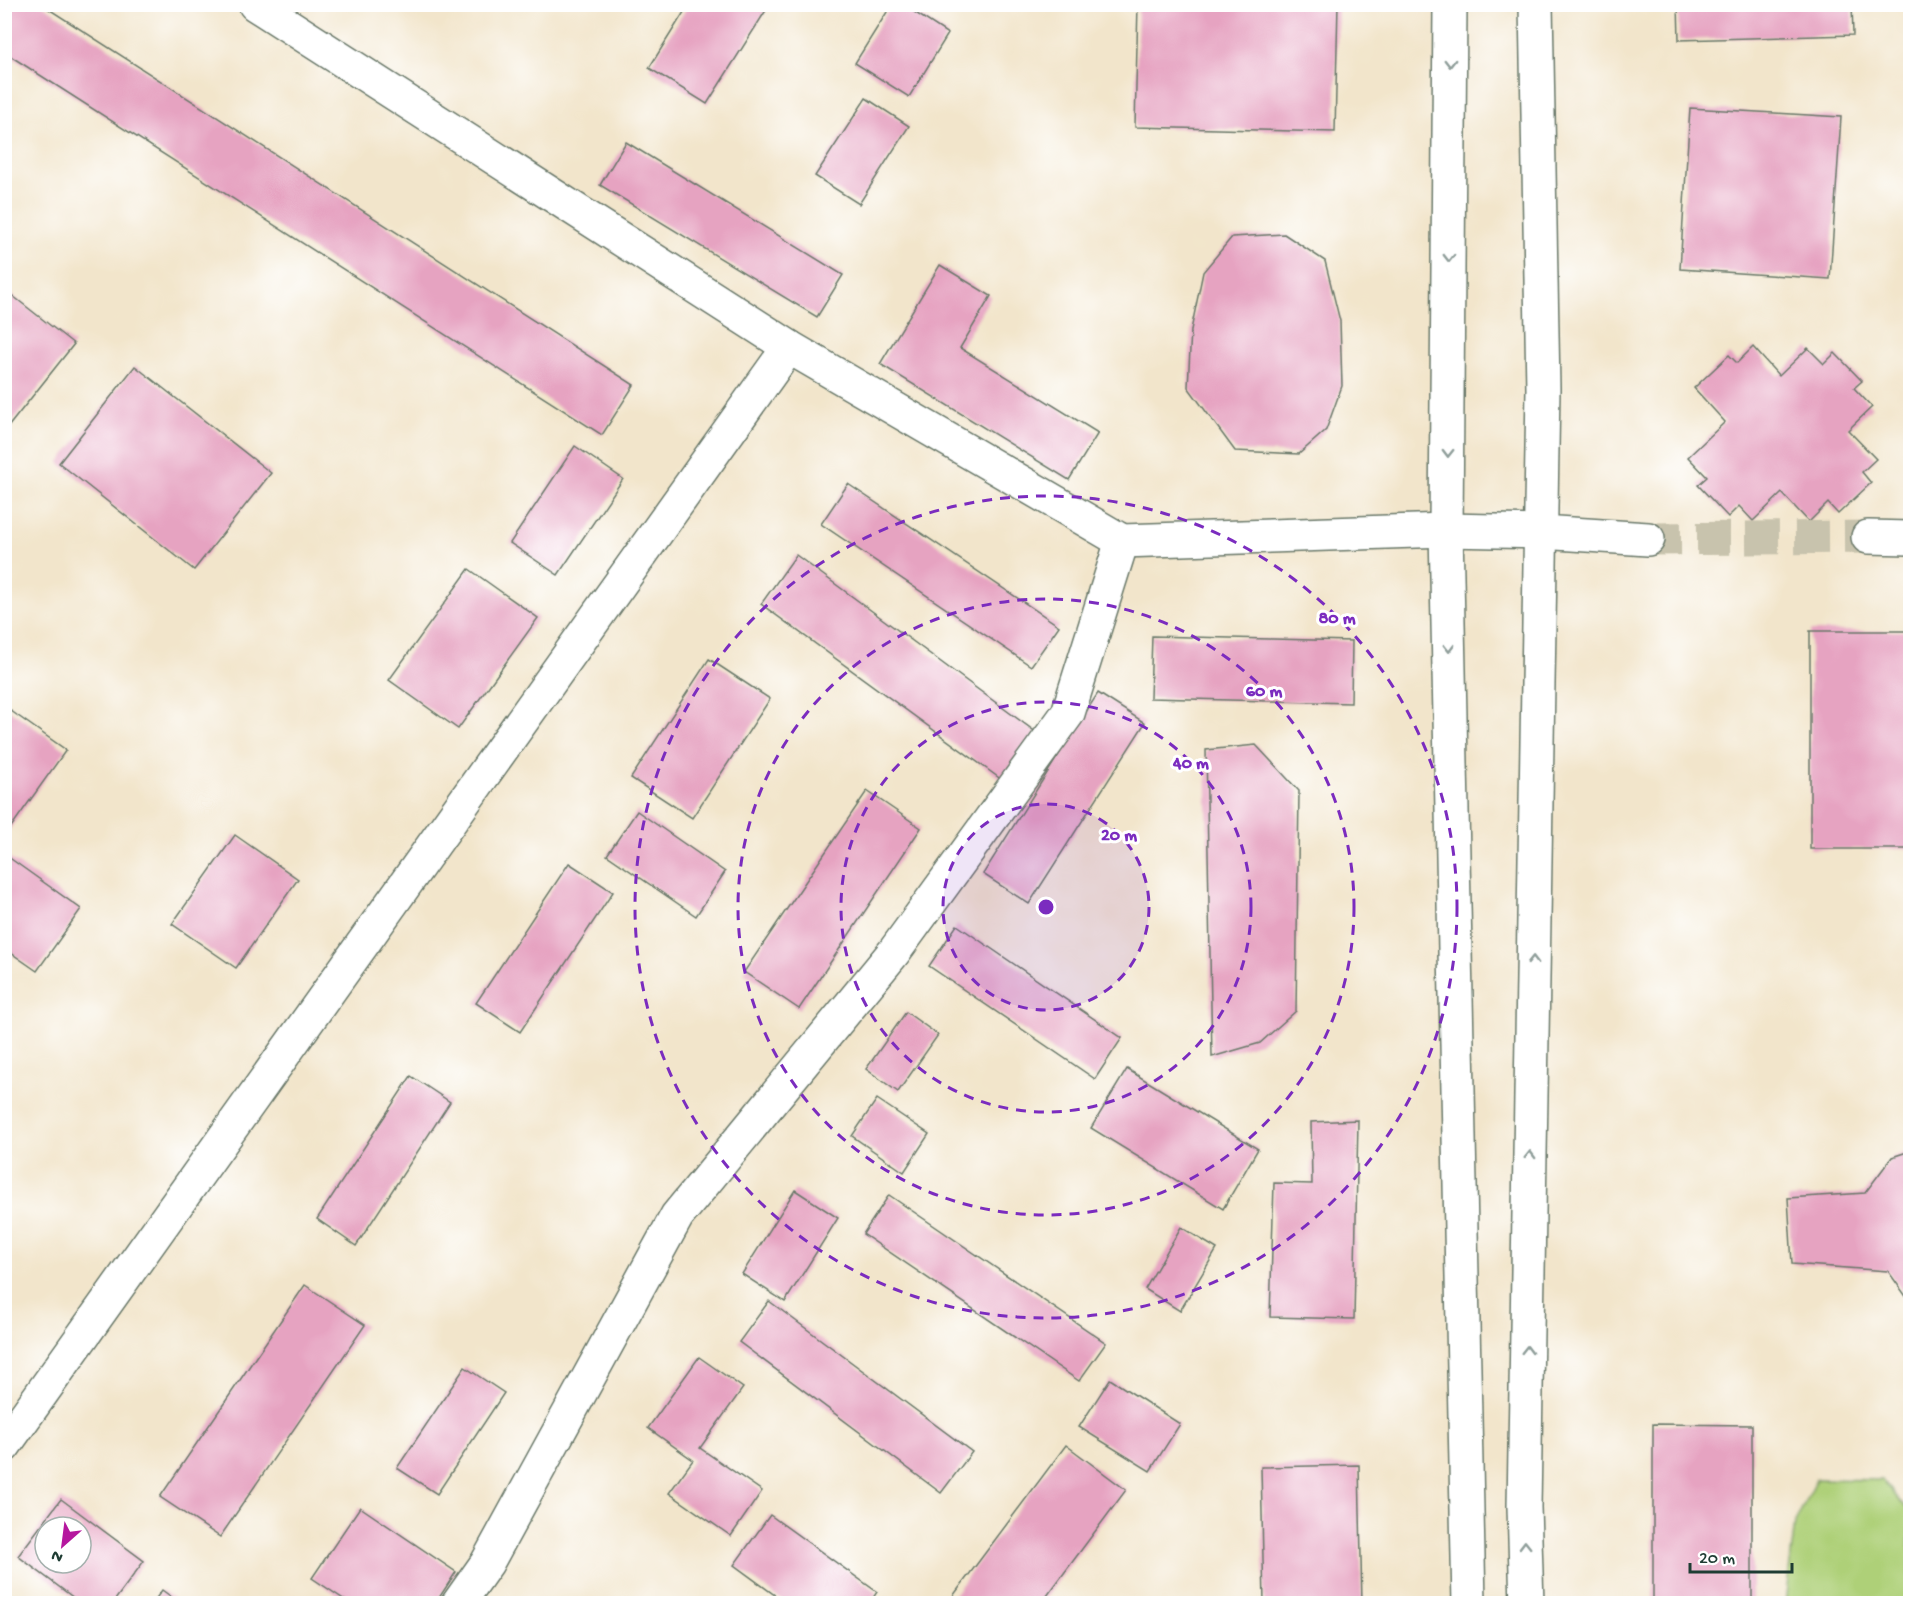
<svg xmlns="http://www.w3.org/2000/svg" width="1915" height="1608" font-family="'Gochi Hand',sans-serif">
	<style>
		.garden { fill: #aed078; stroke: #668656; stroke-width: 1.5 }
		.building { fill: #e6a3c1; fill-rule: evenodd }
		.lines { fill: none; stroke-linecap: round; stroke-linejoin: round }
		.minor-tunnel { stroke: #c8c3ad; stroke-width: 33; stroke-dasharray: 33 16; stroke-linecap: butt }
		.minor-casing { stroke: #697869; stroke-width: 36 }
		.major-casing { stroke: #697869; stroke-width: 36 }
		.minor { stroke: #fff; stroke-width: 33 }
		.major { stroke: #fff; stroke-width: 33 }
		.oneway { stroke: #8f9e9a }
		.ring { fill: none; stroke: #7b2cbf; stroke-width: 3; stroke-dasharray: 10 8 }
		.centre { fill: #7b2cbf; stroke: #fff; stroke-width: 3 }
		.ring-label { font-size: 18px; text-anchor: middle; font-weight: bold; fill: #7b2cbf; stroke: #fff; stroke-width: 6; stroke-linejoin: round; paint-order: stroke }
	</style>
	<rect width="100%" height="100%" fill="#fff"/>
	<filter id="ink" filterUnits="userSpaceOnUse"><feTurbulence type="fractalNoise" baseFrequency=".0167" numOctaves="2"/><feDisplacementMap in="SourceGraphic" scale="12" xChannelSelector="R" yChannelSelector="G"/><feConvolveMatrix kernelMatrix="1 2 1 2 8 2 1 2 1" color-interpolation-filters="sRGB"/></filter>
	<filter id="wash" filterUnits="userSpaceOnUse"><feTurbulence type="fractalNoise" baseFrequency=".008" numOctaves="4" result="noise"/><feDisplacementMap in="SourceGraphic" scale="24" xChannelSelector="R" yChannelSelector="G"/><feGaussianBlur stdDeviation="1.35" result="paint"/><feColorMatrix in="noise" values="0 0 0 0 0 0 0 0 0 0 0 0 0 0 0 0 0 1.4 0 .05"/><feComposite in="paint" operator="in"/></filter>
	<g filter="url(#wash)">
		<rect width="100%" height="100%" fill="#f2e5cb"/>
		<path class="garden" d="M1816 1479 1882 1480 1910 1512V1603H1785L1795 1523Z"/>
		<g id="blocks">
			<g class="building">
				<path d="M4 4H41L634 385 602 435 4 52Z"/>
				<path d="M689 4H770L707 104 649 68Z"/>
				<path d="M892 4H902L948 34 909 97 855 63Z"/>
				<path d="M1138 4H1338L1335 132 1135 127Z"/>
				<path d="M1678 4H1852L1853 35 1679 40Z"/>
				<path d="M866 98 909 126 859 204 815 176Z"/>
				<path d="M1690 108 1841 117 1830 279 1680 269Z"/>
				<path d="M626 142 843 275 817 317 600 185Z"/>
				<path d="M1284 234 1325 261 1340 321 1342 386 1326 430 1299 454 1235 451 1188 387 1191 330 1203 272 1232 237Z"/>
				<path d="M940 265 991 296 960 348 1098 433 1069 480 880 364Z"/>
				<path d="M4 289 74 344 4 432Z"/>
				<path d="M1753 347 1779 376 1808 348 1824 364 1835 353 1862 381 1854 388 1872 407 1848 430 1876 459 1862 472 1871 483 1838 514 1828 503 1809 522 1782 493 1753 521 1739 506 1728 517 1698 485 1707 477 1688 457 1725 422 1694 388 1729 355 1737 363Z"/>
				<path d="M135 366 271 473 194 570 59 463Z"/>
				<path d="M575 446 623 479 558 575 510 543Z"/>
				<path d="M848 484 1059 626 1031 666 821 524Z"/>
				<path d="M796 555 1037 733 1002 780 761 604Z"/>
				<path d="M469 569 538 618 458 729 389 680Z"/>
				<rect x="1810" y="631" width="100" height="218"/>
				<path d="M1152 636 1352 641 1351 703 1150 698Z"/>
				<path d="M709 659 770 699 692 818 631 778Z"/>
				<path d="M1098 693 1145 723 1029 904 983 874Z"/>
				<path d="M4 706 66 750 4 837Z"/>
				<path d="M1256 745 1299 791 1296 1011 1260 1043 1212 1057 1206 750Z"/>
				<path d="M867 791 921 828 799 1009 744 972Z"/>
				<path d="M637 811 725 872 696 916 607 855Z"/>
				<path d="M235 835 298 879 236 968 172 924Z"/>
				<path d="M4 854 81 909 37 971 4 948Z"/>
				<path d="M569 863 613 892 520 1032 476 1003Z"/>
				<path d="M957 925 1122 1038 1095 1079 929 966Z"/>
				<path d="M906 1012 938 1035 898 1092 866 1069Z"/>
				<path d="M1127 1069 1258 1149 1223 1209 1091 1128Z"/>
				<path d="M411 1076 450 1102 356 1246 317 1219Z"/>
				<path d="M877 1099 929 1134 904 1172 852 1136Z"/>
				<path d="M1358 1120 1354 1319 1270 1317 1274 1183 1312 1184 1311 1122Z"/>
				<path d="M1910 1151V1302L1888 1271 1792 1264 1788 1198 1865 1193 1892 1157Z"/>
				<path d="M795 1190 838 1218 785 1302 742 1274Z"/>
				<path d="M889 1195 1106 1343 1079 1381 863 1234Z"/>
				<path d="M1181 1227 1217 1249 1180 1311 1145 1289Z"/>
				<path d="M305 1285 365 1325 220 1537 160 1497Z"/>
				<path d="M769 1301 972 1452 941 1493 739 1342Z"/>
				<path d="M699 1357 743 1388 700 1448 762 1491 731 1536 669 1493 693 1460 648 1428Z"/>
				<path d="M465 1367 504 1393 437 1494 397 1468Z"/>
				<path d="M1110 1379 1180 1424 1150 1471 1079 1427Z"/>
				<path d="M1653 1424 1752 1425V1604H1653Z"/>
				<path d="M1066 1445 1126 1490 1041 1604H947Z"/>
				<path d="M1359 1465 1362 1604H1264L1261 1467Z"/>
				<path d="M61 1499 144 1561 112 1604H82L18 1556ZM45 1527H81V1563H45Z"/>
				<path d="M360 1507 456 1572 435 1604H351L312 1578Z"/>
				<path d="M770 1515 877 1592 869 1604H787L734 1565Z"/>
				<path d="M162 1590 181 1604H152Z"/>
			</g>
		</g>
	</g>
	<g filter="url(#ink)">
		<use href="#blocks" fill-opacity="0" stroke="#697869" stroke-width="1.5"/>
		<g class="lines">
			<path class="minor-tunnel" d="M1648 539 1868 537"/>
			<defs>
				<g id="minor">
					<path d="M255 4 789 347 1122 541 1446 530 1541 532 1648 539"/>
					<path d="M1868 537 1910 538"/>
					<path d="M4 1446 789 347"/>
					<path d="M458 1604 487 1563 677 1216 894 952 1068 713 1122 541"/>
				</g>
				<g id="major">
					<path d="M1450 4 1446 530 1469 1604"/>
					<path d="M1527 1604 1524 1507 1543 389 1536 4"/>
				</g>
			</defs>
			<use href="#minor" class="minor-casing"/>
			<use href="#major" class="major-casing"/>
			<use href="#minor" class="minor"/>
			<use href="#major" class="major"/>
		</g>
		<defs><path id="oneway-chevron" d="M-2-3.5L2.5 0L-2 3.5" fill="none" stroke-width="1.6" stroke-linecap="round" stroke-linejoin="round" transform="scale(1.5)"/></defs>
		<g class="oneway">
			<use href="#oneway-chevron" transform="translate(1450 63) rotate(90)"/>
			<use href="#oneway-chevron" transform="translate(1449 258) rotate(90)"/>
			<use href="#oneway-chevron" transform="translate(1448 453) rotate(91)"/>
			<use href="#oneway-chevron" transform="translate(1449 648) rotate(89)"/>
			<use href="#oneway-chevron" transform="translate(1533 960) rotate(-89)"/>
			<use href="#oneway-chevron" transform="translate(1530 1155) rotate(-89)"/>
			<use href="#oneway-chevron" transform="translate(1527 1350) rotate(-89)"/>
			<use href="#oneway-chevron" transform="translate(1525 1545) rotate(-91)"/>
		</g>
	</g>
	<circle cx="1046" cy="907" r="103" fill="#7b2cbf" fill-opacity=".12"/>
	<g class="ring">
		<circle cx="1046" cy="907" r="103"/>
		<circle cx="1046" cy="907" r="205"/>
		<circle cx="1046" cy="907" r="308"/>
		<circle cx="1046" cy="907" r="411"/>
	</g>
	<circle cx="1046" cy="907" r="9" class="centre"/>
	<g class="ring-label">
		<text x="1337" y="623">80 m</text>
		<text x="1264" y="696">60 m</text>
		<text x="1191" y="768">40 m</text>
		<text x="1119" y="840">20 m</text>
	</g>
	<rect width="1915" height="1608" fill="none" stroke="#fff" stroke-width="24"/>
	<g transform="translate(63 1545) rotate(208)"><circle r="28" fill="#ffffff" stroke="#a5b1ae" stroke-width="1.5"/>
	<path d="M0-4.5L10 22L0 15L-10 22Z" fill="#b5179e"/>
	<text y="-9" font-size="16" font-weight="bold" text-anchor="middle" fill="#1f3d34">N</text>
	</g>
	<path d="M1690 1563v9h102v-9" fill="none" stroke="#1f3d34" stroke-width="3"/>
	<text x="1699" y="1563" font-size="18" fill="#1f3d34" stroke="#ffffff" stroke-width="4.5" paint-order="stroke">20 m</text>
</svg>
